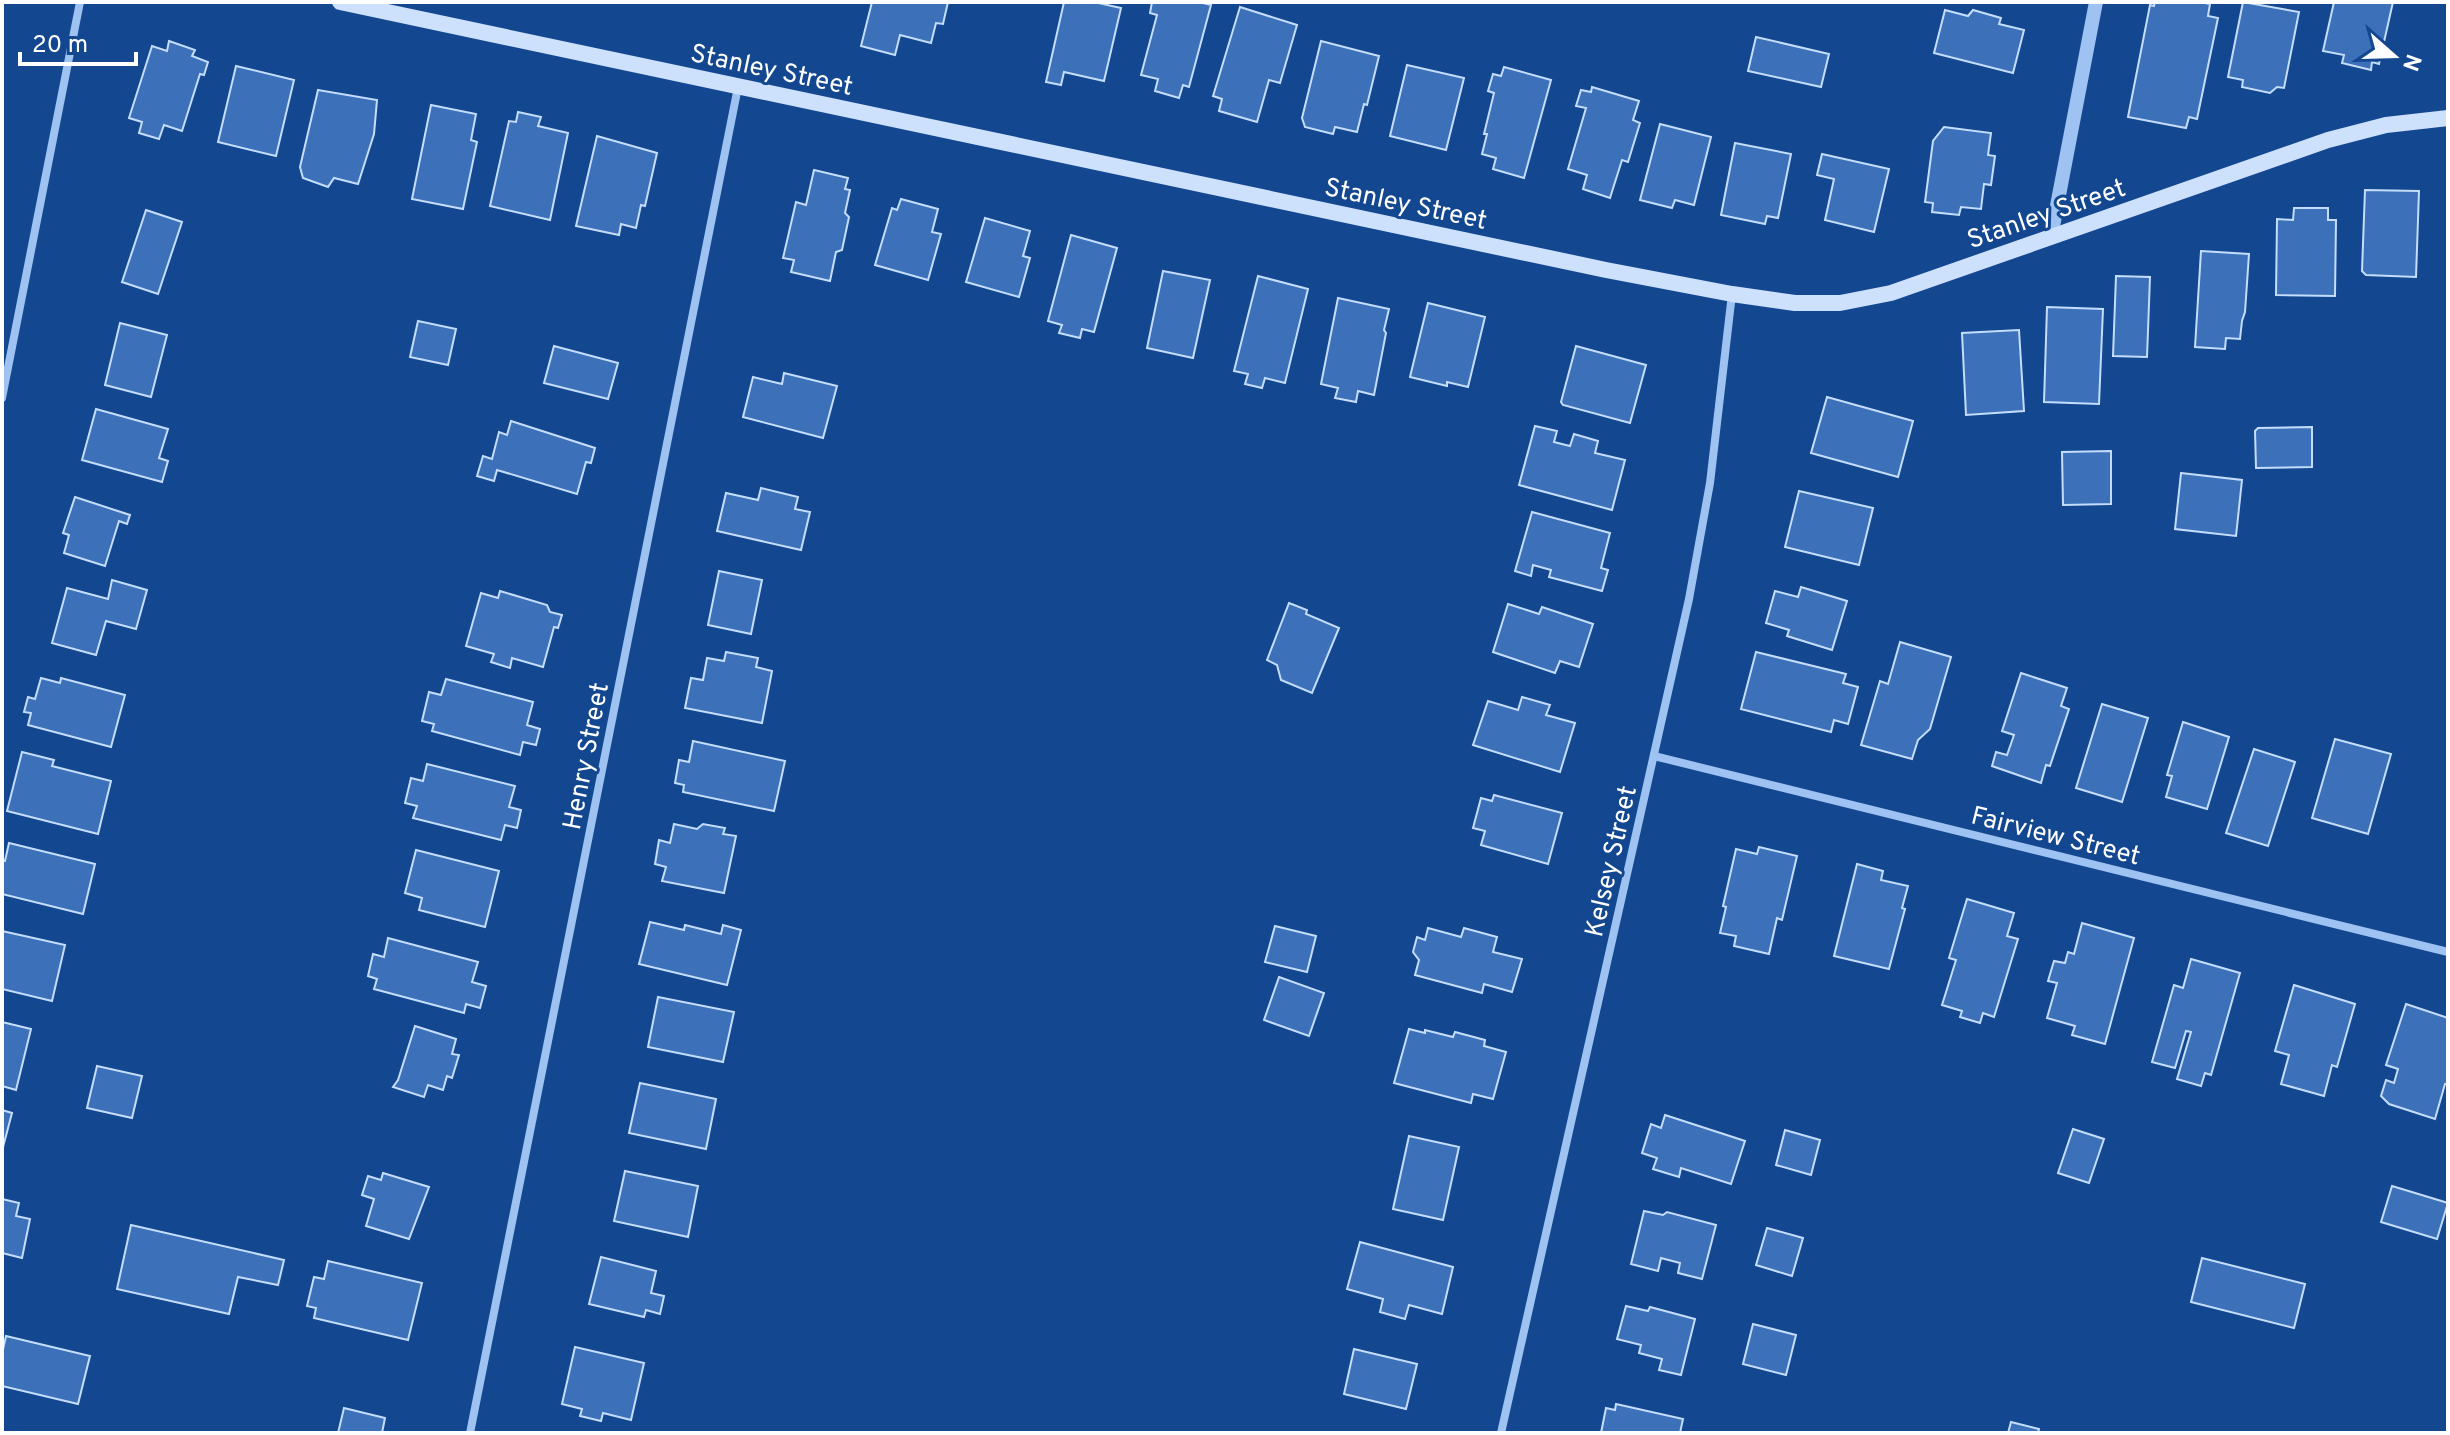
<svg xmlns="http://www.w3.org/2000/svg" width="2450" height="1435" font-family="Overpass,sans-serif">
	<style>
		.building { fill: #3c70b9; stroke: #c5ddfc; stroke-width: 2 }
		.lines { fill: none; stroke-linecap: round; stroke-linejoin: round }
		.minor { stroke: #9ec2f1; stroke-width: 8 }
		.tertiary { stroke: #9ec2f1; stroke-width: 14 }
		.secondary { stroke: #cde0fc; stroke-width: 16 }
		.labels { text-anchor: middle; stroke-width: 6; stroke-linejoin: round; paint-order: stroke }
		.street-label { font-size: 26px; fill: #fff; stroke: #134790 }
	</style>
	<rect width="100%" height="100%" fill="#134790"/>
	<g class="building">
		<path d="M872 2 880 3 948 2 943 24 936 23 931 43 900 35 895 55 861 46Z"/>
		<path d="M1064 2H1094L1121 8 1104 81 1064 72 1061 85 1046 82Z"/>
		<path d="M1152 2H1199L1211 5 1189 87 1183 85 1179 98 1155 91 1158 79 1141 75 1157 15 1150 13Z"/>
		<path d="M2155 2H2200L2210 4 2208 16 2218 18 2197 119 2189 117 2186 128 2128 117 2150 5 2154 6Z"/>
		<path d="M2243 2 2299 12 2284 88 2277 87 2270 93 2242 87 2243 80 2228 77Z"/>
		<path d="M2334 2H2393L2379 64 2372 62 2371 70 2342 63 2344 55 2323 51Z"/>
		<path d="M1240 7 1297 25 1280 83 1269 80 1257 122 1219 111 1222 99 1213 96Z"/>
		<path d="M1945 10 1968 16 1973 10 2001 18 1999 24 2024 30 2013 73 1934 53Z"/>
		<path d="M1756 37 1829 54 1821 87 1748 71Z"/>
		<path d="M169 41 195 50 192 56 208 62 204 75 200 74 182 131 164 125 159 139 139 133 142 122 129 118 152 46 167 51Z"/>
		<path d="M1321 41 1379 56 1367 105 1364 104 1357 132 1335 127 1333 134 1305 127 1302 118Z"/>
		<path d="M1407 65 1464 78 1446 150 1390 136Z"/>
		<path d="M236 66 294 80 276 156 218 142Z"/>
		<path d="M1504 67 1551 80 1524 178 1493 169 1496 158 1482 154 1487 134H1484L1494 93 1488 91 1493 74 1501 76Z"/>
		<path d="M1592 87 1639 101 1633 120 1640 123 1628 162 1622 160 1610 198 1583 189 1587 175 1568 169 1586 108 1576 106 1581 90 1591 92Z"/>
		<path d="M318 90 377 100 374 134 358 184 334 178 328 187 303 178 300 167Z"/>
		<path d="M431 105 476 114 471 140 477 142 463 209 412 199Z"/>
		<path d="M518 112 541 117 538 126 568 133 550 220 490 206 509 121 516 122Z"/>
		<path d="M1660 124 1711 137 1694 205 1675 200 1672 208 1640 200Z"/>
		<path d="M1944 127 1991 133 1988 155 1995 156 1991 185 1984 184 1981 209 1961 207 1959 215 1932 212 1933 203 1925 202 1933 141Z"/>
		<path d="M597 136 657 153 645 206 641 205 636 228 621 224 619 235 576 226Z"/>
		<path d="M1735 143 1791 154 1778 218 1767 216 1765 224 1721 215Z"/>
		<path d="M1822 154 1889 169 1874 232 1825 220 1834 179 1817 175Z"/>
		<path d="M814 170 848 178 845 189 850 190 845 213 849 217 842 250 836 252 830 281 791 272 794 260 783 258 796 202 806 205Z"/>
		<path d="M2365 190 2419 191 2416 277 2366 275 2362 271Z"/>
		<path d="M901 199 938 209 932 232 941 234 928 280 875 265 892 208 897 210Z"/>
		<path d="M2294 208H2328V220H2336L2335 296 2276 295 2277 219 2293 220Z"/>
		<path d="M146 210 182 222 158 294 122 282Z"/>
		<path d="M985 218 1030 231 1023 256 1030 258 1019 297 966 282Z"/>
		<path d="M1071 235 1117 248 1094 332 1082 329 1080 338 1059 333 1062 325 1048 321Z"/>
		<path d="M2201 251 2249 254 2245 312 2242 321 2240 339 2226 338 2225 349 2195 347Z"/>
		<path d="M1163 271 1210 280 1193 358 1147 348Z"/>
		<path d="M1258 276 1308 289 1285 383 1265 378 1262 388 1245 384 1248 374 1234 371Z"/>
		<path d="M2116 276 2150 277 2147 357 2113 356Z"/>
		<path d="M1338 298 1389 309 1384 330 1386 333 1374 395 1358 391 1356 402 1335 398 1338 388 1321 384Z"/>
		<path d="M1428 303 1485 317 1468 387 1447 382V386L1410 377Z"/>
		<path d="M2047 307 2103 309 2099 404 2044 402Z"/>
		<path d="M418 321 456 329 448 365 410 357Z"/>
		<path d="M120 323 167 335 151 397 105 385Z"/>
		<path d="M2019 330 2024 411 1966 415 1962 333Z"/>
		<path d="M554 346 618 363 608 399 544 383Z"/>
		<path d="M1576 346 1646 365 1630 423 1563 405 1561 402Z"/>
		<path d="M784 373 837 386 823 438 743 417 753 377 782 384Z"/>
		<path d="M1827 397 1913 421 1898 477 1811 453Z"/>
		<path d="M96 409 168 429 159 458 168 461 162 482 82 460Z"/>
		<path d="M511 421 595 448 591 463 586 462 577 494 497 470 494 481 477 476 483 456 492 459 499 432 507 435Z"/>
		<path d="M1535 426 1557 431 1554 442 1570 446 1574 434 1598 441 1595 453 1625 460 1612 510 1519 485Z"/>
		<path d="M2312 427V467L2256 468 2255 431 2258 428Z"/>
		<path d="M2111 451V504L2063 505 2062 452Z"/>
		<path d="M2181 473 2242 480 2236 536 2175 529Z"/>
		<path d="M761 488 798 497 795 509 810 512 801 550 717 531 726 493 758 500Z"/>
		<path d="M1799 491 1873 508 1859 565 1785 547Z"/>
		<path d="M75 497 130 515 127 524 119 521 105 566 64 553 69 535 63 533Z"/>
		<path d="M1532 512 1610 533 1601 568 1608 570 1602 591 1549 577 1551 570 1533 565 1531 576 1515 571Z"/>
		<path d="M719 571 762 580 751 634 708 625Z"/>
		<path d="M112 580 147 590 136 629 106 621 96 655 52 643 67 588 108 599Z"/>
		<path d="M1801 587 1847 601 1832 650 1787 636 1789 630 1766 623 1775 591 1798 597Z"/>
		<path d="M500 591 547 605 550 612 562 615 558 628 554 627 543 667 512 658 510 668 491 662 494 654 466 646 481 593 498 598Z"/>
		<path d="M1289 603 1307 610 1306 614 1339 628 1312 693 1281 680 1277 665 1267 660Z"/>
		<path d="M1508 604 1539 614 1542 607 1593 624 1579 667 1560 661 1555 673 1493 652Z"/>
		<path d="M1900 642 1951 657 1930 729 1918 740 1912 759 1861 745 1880 681 1888 684Z"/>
		<path d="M726 652 758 658 756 667 772 671 762 723 685 708 691 678 703 680 707 658 724 661Z"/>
		<path d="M1756 652 1846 674 1843 683 1858 687 1848 724 1834 720 1831 732 1741 709Z"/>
		<path d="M2021 673 2067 688 2061 706 2069 709 2050 766 2046 765 2041 783 1992 766 1996 752 2007 755 2014 735 2002 731Z"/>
		<path d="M41 678 60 683 61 678 125 695 111 747 28 725 31 713 24 712 28 697 35 699Z"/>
		<path d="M446 679 533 702 527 725 540 729 536 745 523 742 520 755 432 731 434 724 422 721 429 692 441 695Z"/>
		<path d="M1522 697 1550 705 1546 715 1575 723 1560 772 1473 745 1488 701 1518 710Z"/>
		<path d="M2102 704 2148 718 2122 802 2076 788Z"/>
		<path d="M2183 722 2229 737 2207 809 2166 797 2172 776 2167 775Z"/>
		<path d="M2335 739 2391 754 2368 834 2312 818Z"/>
		<path d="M693 741 785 761 774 811 683 792 684 785 675 783 679 760 689 762Z"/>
		<path d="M2254 749 2295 762 2268 846 2226 833Z"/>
		<path d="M22 752 54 760 52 766 111 781 98 834 7 811Z"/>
		<path d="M427 764 515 786 509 807 521 810 517 828 505 825 501 840 413 818 417 806 405 803 411 778 423 781Z"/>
		<path d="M1494 795 1562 813 1548 864 1481 845 1485 831 1473 828 1481 798 1492 801Z"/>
		<path d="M674 824 697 829 703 824 725 828 723 834 736 836 724 893 662 881 666 867 655 864 659 840 670 843Z"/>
		<path d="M9 843 95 864 83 914 2 894V860L5 861Z"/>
		<path d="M1759 847 1797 856 1782 920 1777 918 1769 954 1734 946 1736 936 1720 933 1726 907 1723 906 1736 849 1757 854Z"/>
		<path d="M416 850 499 871 485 927 419 910 422 898 405 893Z"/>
		<path d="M1857 864 1883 871 1881 880 1908 886 1902 908 1905 909 1889 969 1834 956Z"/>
		<path d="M1967 899 2014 913 2007 936 2018 939 1994 1017 1983 1013 1980 1023 1960 1017 1962 1011 1942 1005 1956 960 1949 958Z"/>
		<path d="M650 922 684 930 685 925 721 934 723 925 741 930 727 985 639 964Z"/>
		<path d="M2082 923 2134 938 2105 1044 2072 1035 2075 1026 2047 1018 2057 983 2048 981 2054 961 2065 963 2068 952 2074 954Z"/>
		<path d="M1275 926 1316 936 1307 972 1265 962Z"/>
		<path d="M1428 928 1461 937 1464 928 1497 937 1493 952 1522 959 1512 992 1484 984 1482 993 1415 975 1419 960 1413 952 1417 937 1425 940Z"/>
		<path d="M2 931 65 945 52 1001 2 989Z"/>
		<path d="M388 938 478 962 472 982 486 986 480 1008 466 1004 464 1013 374 989 377 979 368 976 373 954 384 957Z"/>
		<path d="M2191 959 2240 973 2211 1075 2205 1073 2201 1086 2177 1079 2191 1032 2186 1031 2175 1068 2152 1062 2174 985 2183 988Z"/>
		<path d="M1279 977 1324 993 1309 1036 1264 1020Z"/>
		<path d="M2294 985 2355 1004 2337 1067 2332 1065 2324 1096 2281 1084 2289 1055 2275 1051Z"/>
		<path d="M658 997 734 1012 723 1062 648 1047Z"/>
		<path d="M2406 1004 2448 1018V1084H2445L2435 1119 2389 1104 2381 1096 2386 1080 2394 1083 2398 1069 2386 1065Z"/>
		<path d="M2 1022 31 1029 16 1090 2 1086Z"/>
		<path d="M415 1026 456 1039 452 1054 459 1055 452 1078 447 1076 443 1090 428 1085 424 1097 393 1087 398 1080Z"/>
		<path d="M1409 1029 1425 1033V1030L1453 1037 1455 1032 1485 1040 1484 1046 1506 1052 1493 1099 1473 1094 1471 1103 1394 1083Z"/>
		<path d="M97 1066 142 1076 132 1118 87 1108Z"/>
		<path d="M640 1083 716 1099 706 1149 629 1133Z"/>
		<path d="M2 1110 12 1113 2 1151Z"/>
		<path d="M1665 1115 1745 1141 1731 1184 1681 1168 1679 1177 1653 1169 1657 1158 1642 1153 1651 1124 1661 1128Z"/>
		<path d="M2073 1129 2104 1139 2089 1183 2058 1173Z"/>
		<path d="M1785 1130 1820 1140 1811 1175 1776 1165Z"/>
		<path d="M1409 1136 1459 1147 1443 1220 1393 1209Z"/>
		<path d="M625 1171 698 1186 688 1237 614 1221Z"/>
		<path d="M383 1173 429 1187 409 1239 366 1226 374 1199 362 1195 368 1176 381 1180Z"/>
		<path d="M2392 1186 2448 1203 2437 1239 2381 1222Z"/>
		<path d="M2 1199 19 1203 16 1216 30 1219 22 1258 2 1253Z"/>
		<path d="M1644 1211 1663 1215 1667 1212 1716 1225 1702 1279 1678 1273 1680 1263 1661 1258 1658 1271 1631 1264Z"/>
		<path d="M131 1225 284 1260 278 1285 238 1277 229 1314 117 1289Z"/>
		<path d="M1767 1228 1803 1238 1792 1276 1756 1265Z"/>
		<path d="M1360 1242 1453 1267 1442 1314 1409 1305 1405 1319 1380 1312 1383 1299 1347 1289Z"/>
		<path d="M601 1257 656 1271 651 1293 664 1296 660 1314 646 1310 644 1317 589 1304Z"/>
		<path d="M2202 1258 2305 1284 2294 1328 2191 1302Z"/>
		<path d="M328 1261 422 1283 408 1340 314 1318 316 1308 307 1306 314 1277 324 1279Z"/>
		<path d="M1626 1306 1648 1311 1650 1307 1695 1319 1681 1375 1659 1370 1662 1359 1639 1353 1641 1345 1617 1339Z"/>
		<path d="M1753 1324 1796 1335 1786 1375 1743 1364Z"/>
		<path d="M6 1336 90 1356 78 1404 2 1386V1354Z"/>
		<path d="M575 1347 644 1363 631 1420 603 1413 601 1421 580 1416 582 1409 562 1404Z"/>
		<path d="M1354 1349 1417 1364 1406 1409 1344 1394Z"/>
		<path d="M1616 1404 1683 1419 1680 1433H1601L1606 1408 1615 1410Z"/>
		<path d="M344 1408 385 1418 382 1433H338Z"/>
		<path d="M2011 1422 2039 1429 2038 1433H2008Z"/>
	</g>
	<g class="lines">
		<g class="minor">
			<path d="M2 398 80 2"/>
			<path d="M1654 756 2448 952"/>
			<path d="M470 1433 738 87"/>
			<path d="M1501 1433 1689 599 1710 483 1732 294"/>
		</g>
		<path class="tertiary" d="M2051 237 2096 2"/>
		<path class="secondary" d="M340 2 1606 270 1732 294 1795 303H1840L1891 293 2328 140 2386 125 2448 118"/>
	</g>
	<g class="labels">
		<g class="street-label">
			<text transform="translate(772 69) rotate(12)" y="9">Stanley Street</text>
			<text transform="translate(1406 203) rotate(12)" y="9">Stanley Street</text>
			<text transform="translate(2046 213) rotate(-19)" y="9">Stanley Street</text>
			<text transform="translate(585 756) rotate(-79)" y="9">Henry Street</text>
			<text transform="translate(2056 835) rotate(14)" y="9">Fairview Street</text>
			<text transform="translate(1610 861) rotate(-77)" y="9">Kelsey Street</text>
		</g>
	</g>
	<rect width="2450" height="1435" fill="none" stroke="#ffffff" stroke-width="8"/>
	<g transform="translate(2394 56) rotate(110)" stroke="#134790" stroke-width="6" paint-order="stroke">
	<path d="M0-6L14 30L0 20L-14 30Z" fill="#ffffff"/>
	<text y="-12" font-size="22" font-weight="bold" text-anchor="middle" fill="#ffffff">N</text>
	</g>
	<path d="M20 52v12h116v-12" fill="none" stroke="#ffffff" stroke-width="4"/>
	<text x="32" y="52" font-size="24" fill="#ffffff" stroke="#134790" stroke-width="6" paint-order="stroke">20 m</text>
</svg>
